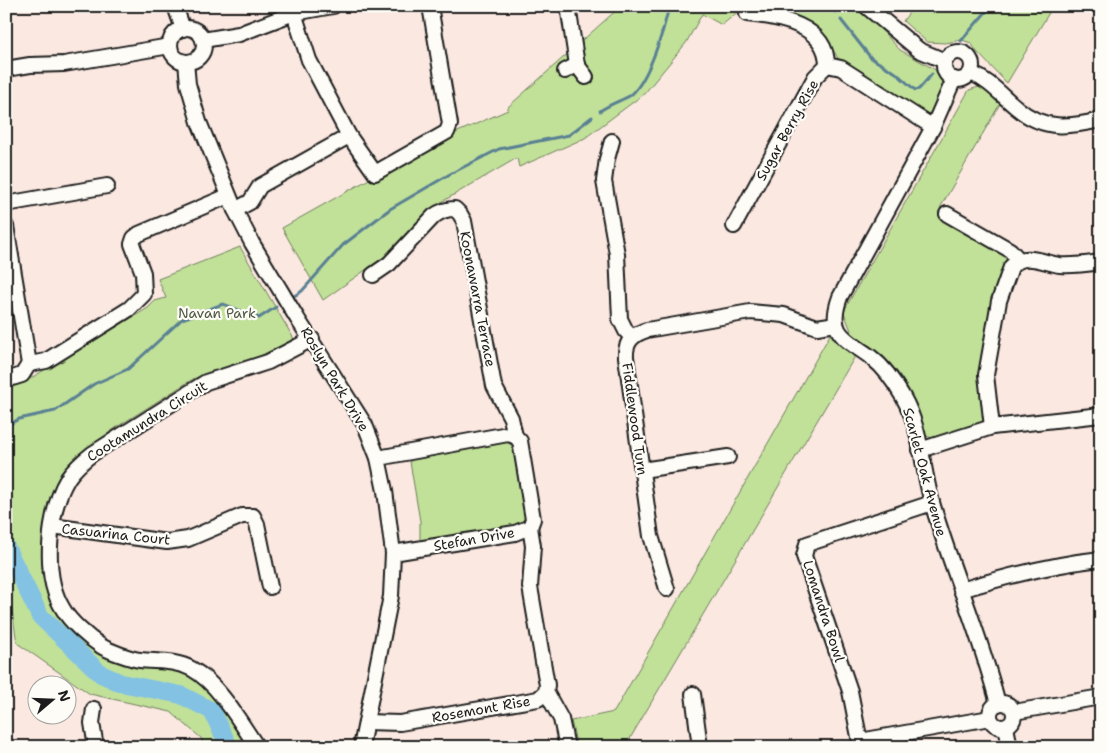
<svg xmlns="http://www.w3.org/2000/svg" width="1107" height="753" font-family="'Shantell Sans',sans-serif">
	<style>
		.green { fill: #c1e199; stroke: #6e7e5a }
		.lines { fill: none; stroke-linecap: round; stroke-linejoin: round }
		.stream { stroke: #5a8093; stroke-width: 3 }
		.river { stroke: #83c2e3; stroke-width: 18 }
		.minor-casing { stroke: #1c1c1c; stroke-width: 18 }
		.minor { stroke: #fdfcf7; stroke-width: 14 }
		.labels { text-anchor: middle; stroke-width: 4.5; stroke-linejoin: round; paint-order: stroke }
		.street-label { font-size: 14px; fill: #1c1c1c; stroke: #fdfcf7 }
		.park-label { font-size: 14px; fill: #4e5742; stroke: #fdfcf7 }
	</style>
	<rect width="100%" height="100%" fill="#fbe8e1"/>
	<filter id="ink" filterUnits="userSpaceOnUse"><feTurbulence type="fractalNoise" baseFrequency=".02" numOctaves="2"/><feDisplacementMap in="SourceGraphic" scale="10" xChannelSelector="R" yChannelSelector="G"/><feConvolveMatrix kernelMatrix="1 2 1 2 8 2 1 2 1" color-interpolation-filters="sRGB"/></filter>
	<g filter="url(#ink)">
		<g class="green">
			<path d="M621 6H745L722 25 702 14 686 43 644 94 585 138 519 167 517 158 438 204 391 252 323 300 282 228 437 141 508 110V107Z"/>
			<path d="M746 6H859L900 50 934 69 946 79C944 95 940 108 926 115L843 66 833 50 814 28 758 7Z"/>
			<path d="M914 6H1053L1007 83 977 52 971 43 962 40 945 43 927 42 903 21Z"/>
			<path d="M982 86 1001 102 940 208 1007 246 1011 256 980 373 984 421 977 429 935 440 923 434 912 397 889 363 854 338 844 313 846 307 969 90Z"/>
			<path d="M240 247 294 339 258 357 210 372 193 379 120 425 84 450 65 469 51 500 45 526 42 572 53 603 88 642 188 674 210 689 251 747H204L201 738 171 712 90 694 17 643 10 598 6 591V388L31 378 148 308 155 301 166 298 158 279Z"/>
			<path d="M831 333 842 345 857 353 625 747H577L571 721 614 712Z"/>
			<path d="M508 442 518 453 529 516 522 527 420 547V521L409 456Z"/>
		</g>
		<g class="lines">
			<g class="stream">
				<path d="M830 6 835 12"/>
				<path d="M841 20 871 58 896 73 915 90 919 89 932 74"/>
				<path d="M961 41 991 6"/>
				<path d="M950 54 953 50"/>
				<path d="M600 111C610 104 623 100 631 95 649 79 664 30 669 6"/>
				<path d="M291 298 302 291 343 245 390 209 450 174 499 149 569 135 592 117"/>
				<path d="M6 426 19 419 55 411 94 384 128 369 182 319 223 304 259 318 276 307"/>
			</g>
			<path class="river" d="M6 547 40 616 101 674 121 683 181 695 212 711 229 747"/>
			<defs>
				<g id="minor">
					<path d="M175 6 183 29"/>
					<path d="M568 6 577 65 586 77"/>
					<path d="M866 6 919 50 945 61"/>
					<path d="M294 13 309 60 349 136 375 173 447 132 450 124 430 6"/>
					<path d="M747 14C779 17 827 25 827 65"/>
					<circle cx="187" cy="45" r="17"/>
					<path d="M203 40 239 34 294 13 333 6"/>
					<circle cx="958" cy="66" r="14"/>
					<path d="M186 62 188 84 199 122 235 210 252 243 297 318 365 425 378 458 385 491 393 553 391 596 361 747"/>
					<path d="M6 69 30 65 64 64 170 46"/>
					<path d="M565 71 577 65"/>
					<path d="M971 73C990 81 1001 95 1017 108 1044 131 1069 127 1101 120"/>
					<path d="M954 79 933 127 840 297C826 335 847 339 872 358 885 368 895 383 903 397 922 430 922 470 933 506 953 573 981 636 998 704"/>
					<path d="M612 141 607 159 604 181 617 254 620 319 626 331 632 337"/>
					<path d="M6 204 107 186"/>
					<path d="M235 210 250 202 260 186 349 136"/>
					<path d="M947 214 1010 250 1019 260"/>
					<path d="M6 226 29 364"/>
					<path d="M734 226 815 77 827 65 841 68 933 127"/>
					<path d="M373 275 389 264 434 216C441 211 446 209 455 209L460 214 464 221 494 386 511 418 515 436"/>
					<path d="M29 364 46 361 129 309 144 294 143 273 132 244 134 238 139 234 228 196"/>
					<path d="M6 380 22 375 29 364"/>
					<path d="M992 427 986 375 999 301 1011 267C1024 251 1044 263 1060 265 1074 266 1087 264 1101 262"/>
					<path d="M920 450 992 427 1101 415"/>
					<path d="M378 458 508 434 515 436 520 441 533 519 530 527 515 533 393 553"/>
					<path d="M642 470 728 457"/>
					<path d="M52 526 167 542 188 539 242 516H253L257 524 270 587"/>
					<path d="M667 589 651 536 626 357C625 342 633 334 647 330L750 312 784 315 817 327 836 324"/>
					<path d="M961 590C1007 576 1053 564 1101 559"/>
					<path d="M546 692 561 719 567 747"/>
					<path d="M693 694 700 747"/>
					<circle cx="1002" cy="715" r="12"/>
					<path d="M94 709 92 723 96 747"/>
					<path d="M1014 712 1101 697"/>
					<path d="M366 722 400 723 538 699 546 692 547 685 530 587 533 546 530 527"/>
					<path d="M1006 727 1010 747"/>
					<path d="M860 741 990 718"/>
					<path d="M257 747C240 722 219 684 192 669 176 660 158 662 140 660 131 659 109 651 101 646 89 638 70 622 63 609 42 576 48 511 68 478 75 468 83 461 92 454L206 382 268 362 312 339"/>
					<path d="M861 747 850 691 804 556 807 544 932 503"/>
				</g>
			</defs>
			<use href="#minor" class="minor-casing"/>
			<use href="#minor" class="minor"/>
		</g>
	</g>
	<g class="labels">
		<g class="street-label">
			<text transform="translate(787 130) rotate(-61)" y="5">Sugar Berry Rise</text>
			<text transform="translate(478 299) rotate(79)" y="5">Koonawarra Terrace</text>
			<text transform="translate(335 379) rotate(59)" y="5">Roslyn Park Drive</text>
			<text transform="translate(635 419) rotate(82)" y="5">Fiddlewood Turn</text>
			<text transform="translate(147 421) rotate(-32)" y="5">Cootamundra Circuit</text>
			<text transform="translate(925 472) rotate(75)" y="5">Scarlet Oak Avenue</text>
			<text transform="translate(116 534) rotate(6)" y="5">Casuarina Court</text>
			<text transform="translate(474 539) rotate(-10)" y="5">Stefan Drive</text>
			<text transform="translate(824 611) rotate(72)" y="5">Lomandra Bowl</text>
			<text transform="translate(481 709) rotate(-10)" y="5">Rosemont Rise</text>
		</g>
		<g class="park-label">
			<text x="217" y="318">Navan Park</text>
		</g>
	</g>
	<rect width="1107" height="753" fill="none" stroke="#fdfcf7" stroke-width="25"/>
	<rect x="12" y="12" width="1082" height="728" fill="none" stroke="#1c1c1c" stroke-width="2" filter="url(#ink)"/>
	<g transform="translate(52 700) rotate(71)"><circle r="24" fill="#fdfcf7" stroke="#a3a29f"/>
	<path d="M0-4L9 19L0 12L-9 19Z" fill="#1c1c1c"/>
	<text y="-8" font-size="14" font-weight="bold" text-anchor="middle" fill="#1c1c1c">N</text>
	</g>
</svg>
